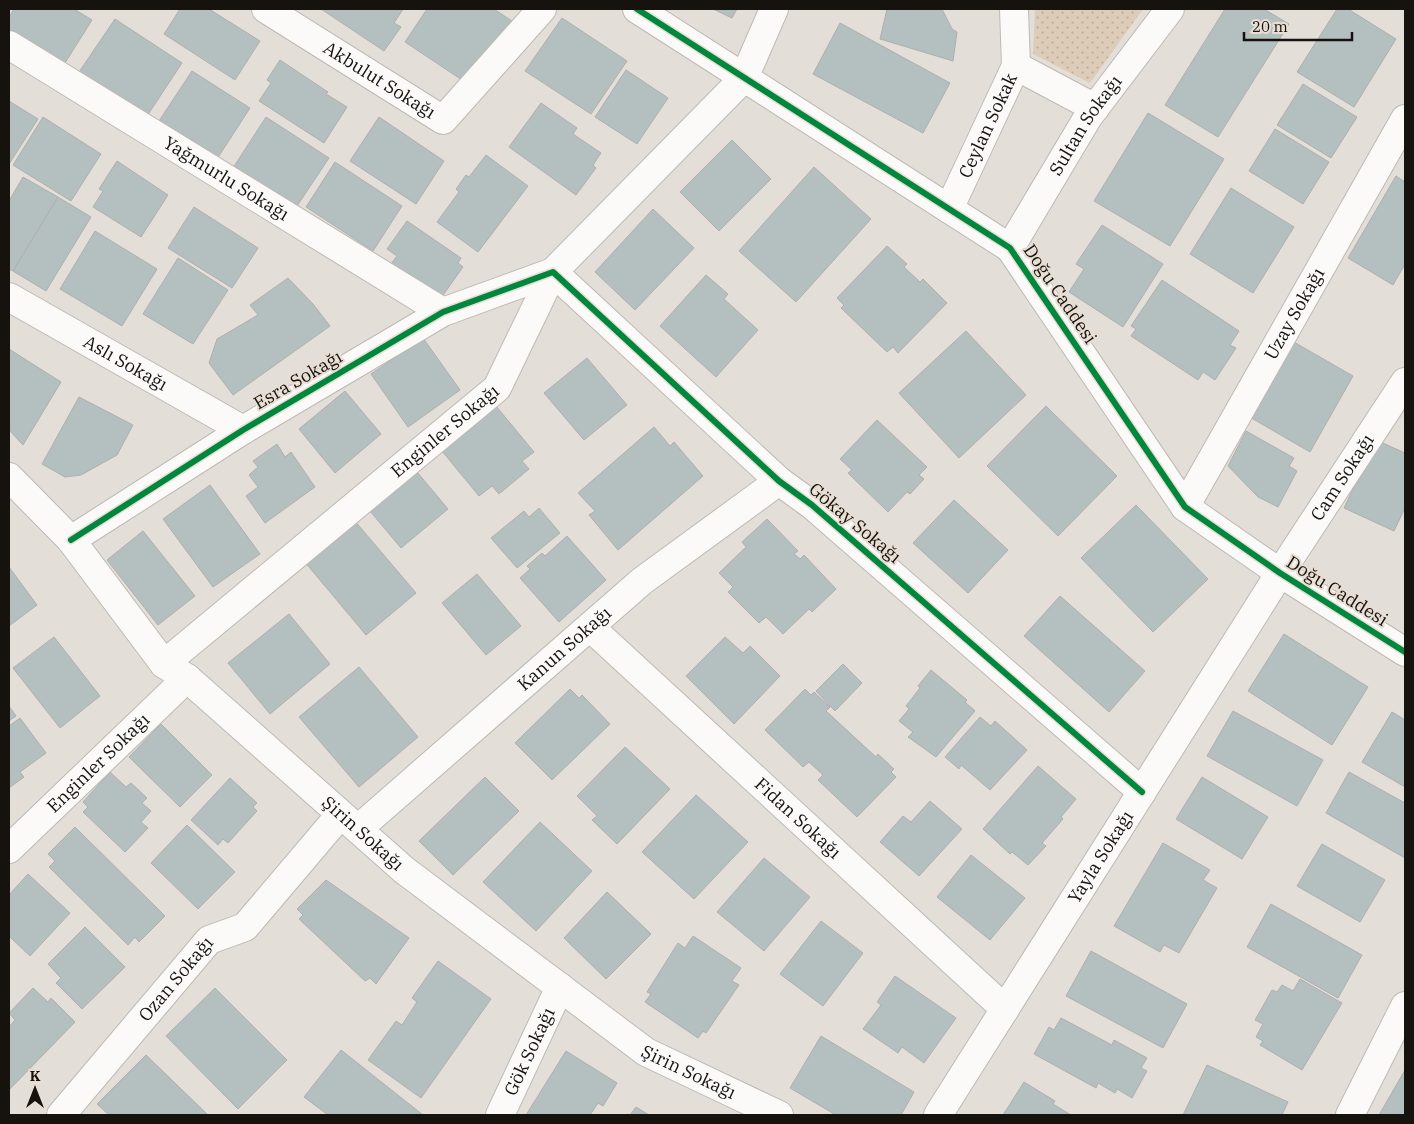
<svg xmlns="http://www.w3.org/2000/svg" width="1414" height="1124" font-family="'IBM Plex Serif',serif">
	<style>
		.park { fill: url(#park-dots) }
		.building { fill: #b4bfc0; stroke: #afafae }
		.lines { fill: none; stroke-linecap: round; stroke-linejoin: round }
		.minor-casing { stroke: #bdb9b4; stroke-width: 30 }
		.minor { stroke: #fbfaf9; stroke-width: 28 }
		.cycleway-casing { stroke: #e8ded3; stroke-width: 9 }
		.cycleway { stroke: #00873e; stroke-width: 6 }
		.labels { text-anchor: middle; stroke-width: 4; stroke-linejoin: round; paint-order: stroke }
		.street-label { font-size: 18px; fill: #16130f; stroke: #e8ded3 }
	</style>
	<defs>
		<pattern id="park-dots" width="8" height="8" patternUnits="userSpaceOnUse" patternTransform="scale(1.25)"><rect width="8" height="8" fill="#ddccb8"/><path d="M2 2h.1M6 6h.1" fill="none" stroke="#bdae9d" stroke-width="1.8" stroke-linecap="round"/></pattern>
	</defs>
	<rect width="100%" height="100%" fill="#e3ded8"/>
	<path class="park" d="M1035 9H1143L1090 83 1033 54Z"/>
	<g class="building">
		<path d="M14 9H74L92 20 63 66 9 32V17Z"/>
		<path d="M180 9H209L260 41 235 80 164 34Z"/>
		<path d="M321 9H403L394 23 401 27 384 51Z"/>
		<path d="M427 9H494L512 21 468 84 405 42Z"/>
		<path d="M713 9H737L732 18Z"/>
		<path d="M887 9H942L952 29 957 32 953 61 880 39Z"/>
		<path d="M1225 9H1264L1289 24 1218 137 1165 105Z"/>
		<path d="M1337 9H1348L1396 39 1354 107 1297 72Z"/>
		<path d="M562 18 627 61 591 114 525 71Z"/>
		<path d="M115 19 182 63 147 116 79 72Z"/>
		<path d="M840 23 950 83 923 133 813 74Z"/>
		<path d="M280 60 328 92 326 94 347 107 324 143 259 101 271 83 267 80Z"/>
		<path d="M626 70 668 98 637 144 595 117Z"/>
		<path d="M192 71 250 108 217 159 159 121Z"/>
		<path d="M1303 84 1357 117 1331 158 1277 125Z"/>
		<path d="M9 101 38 119 9 164Z"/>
		<path d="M541 103 577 128 573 134 601 153 593 165 596 168 576 195 509 147Z"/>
		<path d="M1148 113 1224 159 1170 246 1094 201Z"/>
		<path d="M43 117 101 154 71 201 13 165Z"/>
		<path d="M266 117 329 158 295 209 233 168Z"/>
		<path d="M379 117 444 161 416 204 350 161Z"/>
		<path d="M1275 129 1329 162 1303 204 1249 171Z"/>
		<path d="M732 140 771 179 719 231 680 192Z"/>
		<path d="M486 155 528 186 478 252 437 222 459 192 456 189 466 175 469 177Z"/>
		<path d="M117 161 168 195 141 237 93 207 103 191 99 189Z"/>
		<path d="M335 162 402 206 373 251 306 207Z"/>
		<path d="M814 167 871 219 796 302 739 251Z"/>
		<path d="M1396 176 1405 182V264L1393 285 1348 258Z"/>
		<path d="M23 177 58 197 13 271 9 269V201Z"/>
		<path d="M1231 188 1294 227 1253 293 1190 254Z"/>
		<path d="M58 197 91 217 46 291 13 271Z"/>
		<path d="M194 207 258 248 232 288 168 248Z"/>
		<path d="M653 209 694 248 635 310 595 272Z"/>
		<path d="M407 221 461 258 458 263 463 267 441 298 391 264 397 256 387 249Z"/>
		<path d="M1102 225 1163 264 1123 327 1069 292 1084 269 1076 264Z"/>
		<path d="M95 231 157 269 122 326 60 289Z"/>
		<path d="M887 246 907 264 904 267 920 282 923 279 947 303 898 353 893 347 887 352 841 308 844 305 837 298Z"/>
		<path d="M178 258 228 290 193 344 143 314Z"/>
		<path d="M706 275 728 294 724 299 758 330 716 377 660 326Z"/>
		<path d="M288 278 313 304 330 326 233 395 209 363 217 339 258 315 250 305Z"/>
		<path d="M1162 280 1239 331 1230 345 1236 348 1215 380 1203 372 1198 380 1131 336 1136 329 1131 326Z"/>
		<path d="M966 331 1026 395 959 458 899 393Z"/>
		<path d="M423 338 460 390 408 427 371 374Z"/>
		<path d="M1292 341 1353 376 1310 452 1248 416Z"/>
		<path d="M9 349 61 382 23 445 9 430Z"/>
		<path d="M587 358 627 405 584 440 544 393Z"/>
		<path d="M345 391 381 434 335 473 299 429Z"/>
		<path d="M79 397 133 425 117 455 81 475 65 477 42 464Z"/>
		<path d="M496 406 534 452 522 461 529 469 499 494 492 486 479 496 442 451Z"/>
		<path d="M1046 406 1117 476 1058 536 987 466Z"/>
		<path d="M877 420 927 467 919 475 924 479 910 494 907 492 888 512 848 473 852 470 840 459Z"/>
		<path d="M654 427 670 446 674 442 703 476 618 550 589 515 595 511 578 493Z"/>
		<path d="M1246 431 1294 458 1289 466 1297 471 1278 507 1258 497 1228 466Z"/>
		<path d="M1376 440 1405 453V508L1394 531 1344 508Z"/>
		<path d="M277 444 285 457 291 452 315 487 265 523 246 496 258 487 249 475 258 467 253 461Z"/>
		<path d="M417 472 448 509 401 548 370 511Z"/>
		<path d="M210 485 260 554 213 587 163 519Z"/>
		<path d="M954 500 1008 550 968 593 913 543Z"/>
		<path d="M1136 505 1208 579 1153 632 1081 558Z"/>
		<path d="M539 508 560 533 517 568 491 538 524 511 529 517Z"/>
		<path d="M767 519 798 551 794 554 800 559 804 555 836 589 812 612 809 609 783 634 766 617 759 623 728 592 733 587 719 573 746 547 742 542Z"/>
		<path d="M354 520 416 593 366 635 304 561Z"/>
		<path d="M143 531 195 596 158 625 107 560Z"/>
		<path d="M567 536 606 580 559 622 520 578 530 569 527 566 542 553 545 556Z"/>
		<path d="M9 567 37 605 9 626Z"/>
		<path d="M477 574 521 626 486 655 442 603Z"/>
		<path d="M1060 596 1145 671 1109 712 1024 636Z"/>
		<path d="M289 614 330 664 270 714 228 663Z"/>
		<path d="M1284 634 1368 687 1332 745 1248 691Z"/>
		<path d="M54 637 100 696 60 728 13 668Z"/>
		<path d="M725 637 743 653 750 646 780 676 734 724 686 676Z"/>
		<path d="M843 664 862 683 835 711 816 691Z"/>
		<path d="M359 667 418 737 359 787 299 717Z"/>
		<path d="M931 670 967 700 965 702 975 711 936 757 908 737 913 732 899 721 909 709 906 706 920 688 918 686Z"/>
		<path d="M570 689 579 698 582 695 610 724 552 780 515 743Z"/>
		<path d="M805 689 811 695 814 692 830 707 826 711 876 757 878 754 894 769 891 772 896 777 857 817 818 780 823 775 809 762 803 767 765 730Z"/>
		<path d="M9 706 16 716 9 721Z"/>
		<path d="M1233 711 1323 760 1297 806 1207 756Z"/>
		<path d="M1392 712 1405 720V787L1362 762Z"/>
		<path d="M980 717 991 726 995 721 1027 750 990 790 961 765 959 769 945 757Z"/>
		<path d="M20 718 46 753 20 772 24 777 9 788V726Z"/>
		<path d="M161 724 212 775 180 807 129 757Z"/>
		<path d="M625 747 670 789 617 844 592 820 597 816 577 796Z"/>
		<path d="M1038 766 1076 799 1061 817 1063 819 1042 843 1046 846 1028 865 1012 852 1010 854 983 829Z"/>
		<path d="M110 772 126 787 131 783 147 798 142 803 151 811 141 822 148 828 125 852 83 812 88 807 83 802Z"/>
		<path d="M1349 772 1405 803V858L1326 813Z"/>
		<path d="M485 777 519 811 453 875 419 841Z"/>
		<path d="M1202 777 1268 817 1242 859 1176 819Z"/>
		<path d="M230 778 257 803 253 807 257 811 228 843 223 839 218 845 191 820Z"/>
		<path d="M696 795 748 842 694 899 642 852Z"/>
		<path d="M930 801 962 829 919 876 880 842 903 816 911 822Z"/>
		<path d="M540 822 592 871 536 931 483 882Z"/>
		<path d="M187 825 235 872 198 909 151 863Z"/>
		<path d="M75 827 165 916 139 942 135 937 128 945 49 867 55 861 48 854Z"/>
		<path d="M1163 843 1210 870 1203 880 1217 888 1179 953 1164 945 1160 952 1114 926Z"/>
		<path d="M1322 844 1385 880 1360 922 1297 886Z"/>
		<path d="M971 855 1025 898 990 940 937 897Z"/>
		<path d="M764 858 810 897 764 951 717 912Z"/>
		<path d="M28 874 70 913 30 956 9 936V895Z"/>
		<path d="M326 880 409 938 376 984 370 978 365 981 299 919 303 915 297 909Z"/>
		<path d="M607 892 651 934 606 979 564 938Z"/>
		<path d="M1271 904 1362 955 1338 998 1247 947Z"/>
		<path d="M821 921 863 953 823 1006 780 974Z"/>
		<path d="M85 927 125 967 82 1009 56 983 61 978 48 964Z"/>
		<path d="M693 936 741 968 732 981 739 985 706 1033 703 1031 698 1038 645 1002 651 994 647 992 678 943 685 948Z"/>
		<path d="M1091 951 1187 1004 1163 1048 1066 996Z"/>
		<path d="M438 961 491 999 421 1098 368 1060 396 1021 402 1025 417 1002 412 998Z"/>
		<path d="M895 976 956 1018 924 1063 902 1047 898 1053 863 1029 881 1005 877 1002Z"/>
		<path d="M1300 979 1342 1003 1302 1070 1260 1045 1263 1041 1256 1037 1263 1024 1255 1020 1272 990 1277 992 1282 985 1293 991Z"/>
		<path d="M33 988 48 1002 51 998 75 1022 9 1090V1027L15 1020 9 1013Z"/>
		<path d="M215 988 287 1060 238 1109 166 1036Z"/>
		<path d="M1061 1018 1112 1045 1114 1040 1147 1058 1141 1068 1147 1071 1132 1098 1117 1089 1115 1093 1098 1083 1096 1088 1034 1054 1049 1027 1054 1030Z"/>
		<path d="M821 1036 914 1092 901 1115H836L790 1088Z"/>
		<path d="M341 1050 423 1115H328L304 1097Z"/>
		<path d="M566 1051 617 1083 603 1106 598 1103 590 1115H526Z"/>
		<path d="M146 1055 208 1115H109L97 1104Z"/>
		<path d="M1207 1065 1288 1102 1282 1115H1183Z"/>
		<path d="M1405 1070V1115H1379Z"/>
		<path d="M1024 1082 1055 1101 1053 1104 1071 1115H1003Z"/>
		<path d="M636 1107 649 1115H630Z"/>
	</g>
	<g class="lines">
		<defs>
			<g id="minor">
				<path id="s1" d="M266 9 443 120 542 9"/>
				<path d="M637 9 1010 248 1185 507 1280 573 1405 652"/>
				<path id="s2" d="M9 45 443 312"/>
				<path d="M1016 66 1095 108"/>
				<path id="s3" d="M949 209 1016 66 1014 9"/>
				<path id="s4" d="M1010 248 1088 117 1170 9"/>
				<path id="s5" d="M9 297 243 430"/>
				<path id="s6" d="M9 477 71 540 164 664 187 678 404 870 646 1052 779 1115"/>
				<path id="s7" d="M1185 507 1405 119"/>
				<path d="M71 540 243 430 443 312 553 272 779 481 812 505 1142 792"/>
				<path id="s8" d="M591 628 1005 1009"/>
				<path id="s9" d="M164 664 497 388 553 272 744 78 774 9"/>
				<path id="s10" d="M358 829 642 581 779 481"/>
				<path id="s11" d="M9 849 187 678"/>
				<path id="s12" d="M61 1115 209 940 245 927 340 815"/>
				<path id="s13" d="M500 1115 560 987"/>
				<path id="s14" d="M938 1115 1280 573 1405 382"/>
				<path d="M1350 1115 1405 1006"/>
			</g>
		</defs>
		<use href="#minor" class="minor-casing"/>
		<use href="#minor" class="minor"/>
		<defs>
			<g id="cycleway">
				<path d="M637 9 1010 248 1185 507 1280 573 1405 652"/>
				<path d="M71 540 243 430 443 312 553 272 779 481 812 505 1142 792"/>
			</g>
		</defs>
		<use href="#cycleway" class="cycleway-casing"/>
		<use href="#cycleway" class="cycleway"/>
	</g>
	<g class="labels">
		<g class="street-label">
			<text dy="6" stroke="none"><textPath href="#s1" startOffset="134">Akbulut Sokağı</textPath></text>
			<text dy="6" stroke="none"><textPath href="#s3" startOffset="92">Ceylan Sokak</textPath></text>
			<text dy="6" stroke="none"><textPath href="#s4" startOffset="144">Sultan Sokağı</textPath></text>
			<text dy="6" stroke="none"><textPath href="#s2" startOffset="255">Yağmurlu Sokağı</textPath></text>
			<text transform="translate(1060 294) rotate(56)" y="6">Doğu Caddesi</text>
			<text dy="6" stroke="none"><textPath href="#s7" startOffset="222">Uzay Sokağı</textPath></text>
			<text dy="6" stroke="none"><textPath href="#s5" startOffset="134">Aslı Sokağı</textPath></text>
			<text transform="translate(298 380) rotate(-30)" y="6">Esra Sokağı</text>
			<text dy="6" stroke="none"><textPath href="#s9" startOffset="365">Enginler Sokağı</textPath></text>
			<text dy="6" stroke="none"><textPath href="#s14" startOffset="755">Cam Sokağı</textPath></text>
			<text transform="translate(855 523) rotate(40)" y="6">Gökay Sokağı</text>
			<text transform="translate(1337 591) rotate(32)" y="6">Doğu Caddesi</text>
			<text dy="6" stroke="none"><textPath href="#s10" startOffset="274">Kanun Sokağı</textPath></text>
			<text dy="6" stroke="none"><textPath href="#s11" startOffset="124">Enginler Sokağı</textPath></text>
			<text dy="6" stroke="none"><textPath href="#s8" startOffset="281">Fidan Sokağı</textPath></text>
			<text dy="6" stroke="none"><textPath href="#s6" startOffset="505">Şirin Sokağı</textPath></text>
			<text dy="6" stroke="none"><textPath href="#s14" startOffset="305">Yayla Sokağı</textPath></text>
			<text dy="6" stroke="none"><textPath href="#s12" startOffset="178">Ozan Sokağı</textPath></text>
			<text dy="6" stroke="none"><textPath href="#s13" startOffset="70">Gök Sokağı</textPath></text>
			<text dy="6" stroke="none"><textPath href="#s6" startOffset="910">Şirin Sokağı</textPath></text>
		</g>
	</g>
	<rect width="1414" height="1124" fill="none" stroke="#16130f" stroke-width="20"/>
	<g transform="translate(35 1089)" stroke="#e8ded3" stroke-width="4" paint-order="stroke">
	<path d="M0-4L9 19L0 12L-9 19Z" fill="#16130f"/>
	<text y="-8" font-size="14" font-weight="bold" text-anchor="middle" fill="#16130f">K</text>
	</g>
	<path d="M1244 32v8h108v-8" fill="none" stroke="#16130f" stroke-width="2.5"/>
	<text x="1252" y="32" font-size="15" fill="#16130f" stroke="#e8ded3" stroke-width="4" paint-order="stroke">20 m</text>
</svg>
